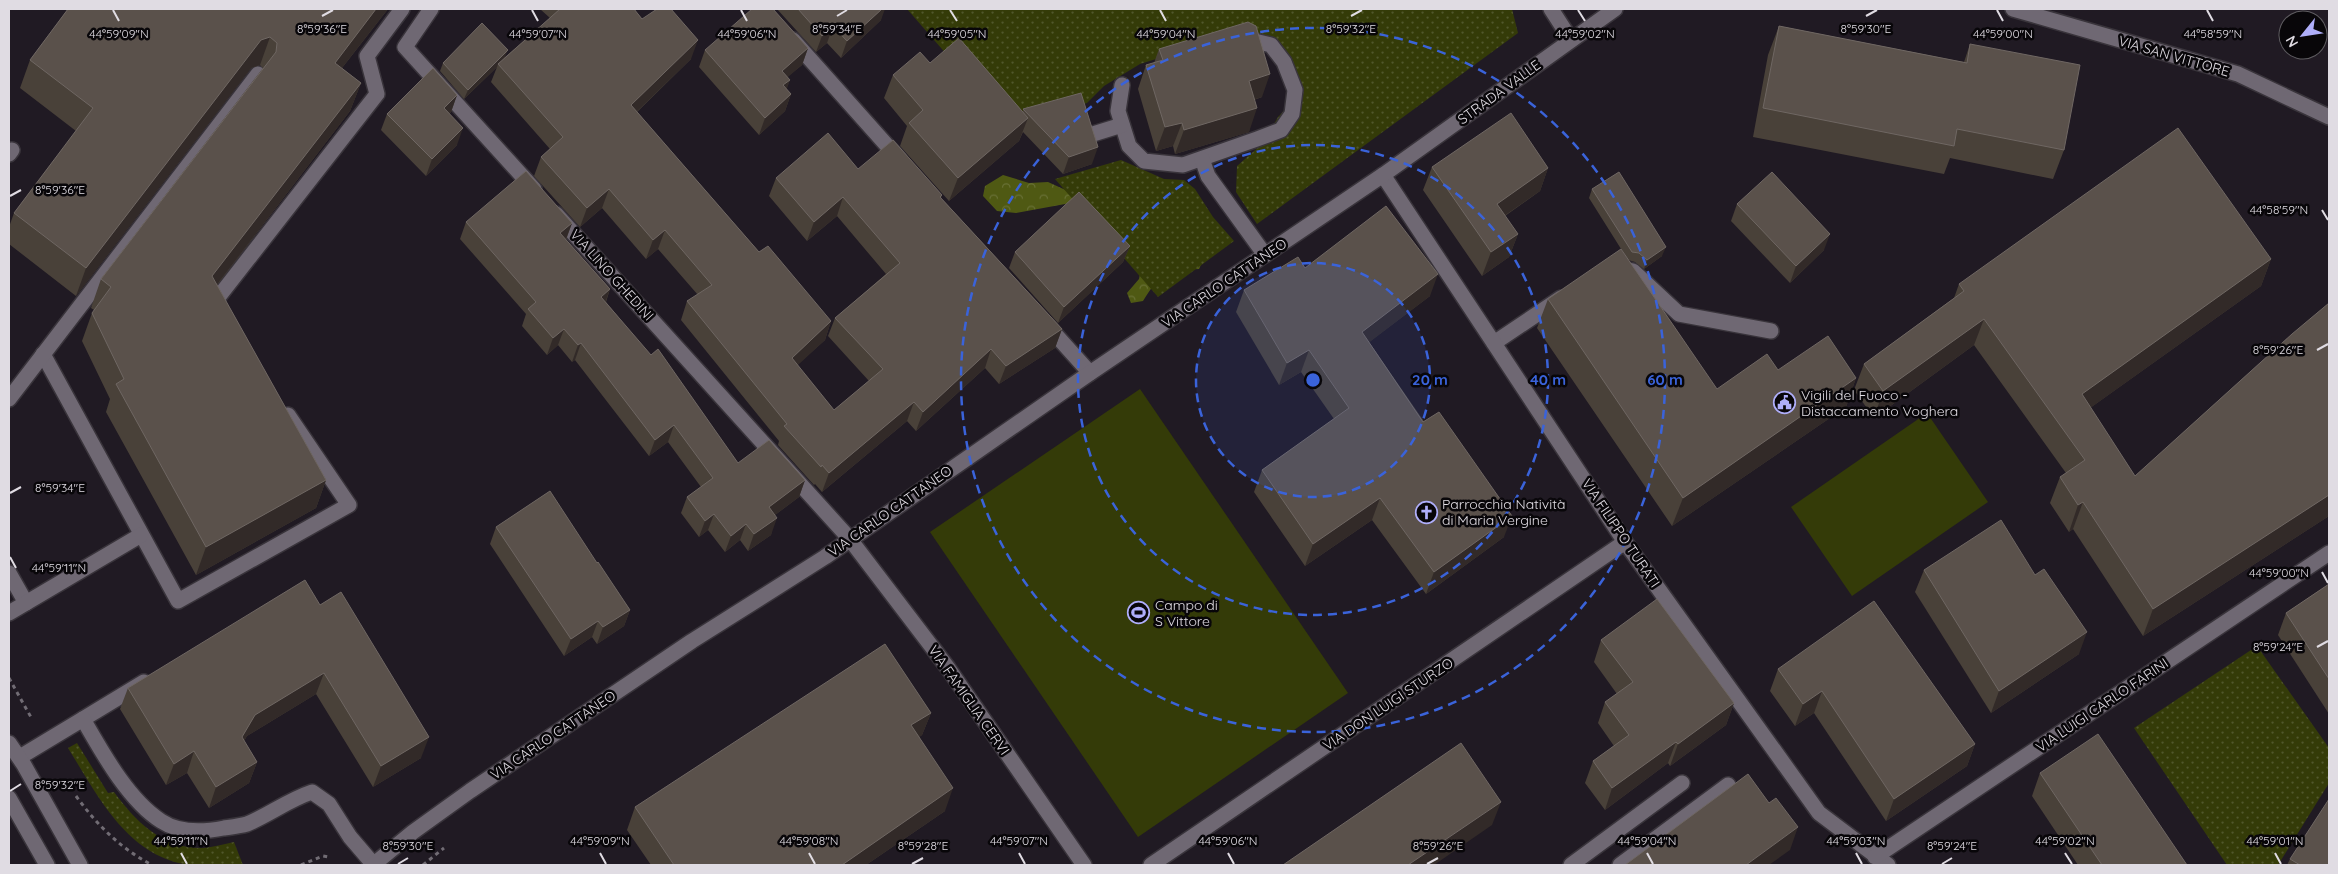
<svg xmlns="http://www.w3.org/2000/svg" width="2338" height="874" font-family="Quicksand,sans-serif">
	<style>
		.forest { fill: url(#forest-crowns) }
		.park { fill: url(#park-dots) }
		.pitch { fill: #343b08 }
		.lines { fill: none; stroke-linecap: round; stroke-linejoin: round }
		.lane-casing { stroke: #39343b; stroke-width: 18 }
		.street-casing { stroke: #39343b; stroke-width: 18 }
		.secondary-casing { stroke: #39343b; stroke-width: 18 }
		.path { stroke: #716c74; stroke-width: 3; stroke-dasharray: 4 4; stroke-linecap: butt }
		.lane { stroke: #6f6873; stroke-width: 15 }
		.street { stroke: #6f6873; stroke-width: 15 }
		.secondary { stroke: #6f6873; stroke-width: 15 }
		.wall { fill: #494139 }
		.shaded-wall { fill: #322a28 }
		.building { fill: #5a514b; stroke: #6f6763 }
		.ticks { fill: none; stroke: #e0dce3; stroke-width: 2 }
		.ring { fill: none; stroke: #3a63da; stroke-width: 2.5; stroke-dasharray: 9 6 }
		.labels { text-anchor: middle; stroke-width: 5; stroke-linejoin: round; paint-order: stroke }
		.street-label { font-size: 14px; fill: #e0dce3; stroke: #080609 }
		.poi-label { font-size: 14px; fill: #e0dce3; stroke: #080609; text-anchor: start }
		.ticks-label { font-size: 12px; text-anchor: middle; fill: #e0dce3; stroke: #080609; stroke-width: 5; stroke-linejoin: round; paint-order: stroke }
		.centre { fill: #3a63da; stroke: #080609; stroke-width: 2.5 }
		.ring-label { font-size: 15px; text-anchor: middle; font-weight: bold; fill: #3a63da; stroke: #080609; stroke-width: 5; stroke-linejoin: round; paint-order: stroke }
	</style>
	<defs>
		<pattern id="forest-crowns" width="20" height="18" patternUnits="userSpaceOnUse" patternTransform="scale(1.25)"><rect width="20" height="18" fill="#4f5913"/><path d="M2 6a3 3 0 1 1 6 0M12 15a3 3 0 1 1 6 0" fill="none" stroke="#687035"/></pattern>
		<pattern id="park-dots" width="8" height="8" patternUnits="userSpaceOnUse" patternTransform="scale(1.25)"><rect width="8" height="8" fill="#343b08"/><path d="M2 2h.1M6 6h.1" fill="none" stroke="#51572c" stroke-width="1.8" stroke-linecap="round"/></pattern>
	</defs>
	<rect width="100%" height="100%" fill="#201a23"/>
	<path class="forest" d="M1003 175 1029 183 1048 182 1206 254 1199 269C1165 271 1161 272 1143 301L1131 303 1127 293 1139 279 1141 269 1076 202 1016 213 997 211 983 196 985 186Z"/>
	<g class="park">
		<path d="M907 9H1512L1518 33 1257 224 1236 192 1237 166 1262 144 1278 117 1300 93 1276 42 1240 33 1140 64 1104 86 1087 103 1010 127Z"/>
		<path d="M1121 160 1164 179 1184 180 1195 189 1213 217 1234 241 1158 297 1055 179Z"/>
		<path d="M2257 646 2329 748V783L2278 865H2227L2134 728Z"/>
		<path d="M77 743 108 793 114 792C136 822 163 849 203 848 213 847 224 844 234 842L243 865C226 865 206 868 189 865 127 856 98 796 68 748Z"/>
	</g>
	<g class="pitch">
		<path d="M1140 389 1348 693 1138 837 930 532Z"/>
		<path d="M1927 413 1988 502 1852 596 1791 507Z"/>
	</g>
	<g class="lines">
		<defs>
			<g id="lane">
				<path d="M1122 85 1118 111 1129 146 1144 161 1183 165 1257 139 1281 130 1292 114 1295 90 1284 62 1271 45 1246 39"/>
				<path d="M1093 134 1122 125"/>
				<path d="M9 154 12 150"/>
				<path d="M1202 159 1208 176 1265 255"/>
				<path d="M1624 269 1633 271 1679 314 1771 331"/>
				<path d="M216 309 213 304 377 94 367 56 402 9"/>
				<path d="M1494 343 1561 298"/>
				<path d="M43 354 178 601 349 505 288 415"/>
				<path d="M9 399 258 74"/>
				<path d="M9 573 26 603"/>
				<path d="M9 613 141 535"/>
				<path d="M83 719 144 682"/>
				<path d="M20 757 83 719C102 752 128 800 161 821 179 833 204 832 224 828 231 827 240 826 247 824 269 815 288 800 312 792L329 804 350 837 374 865"/>
				<path d="M1571 865 1682 783"/>
				<path d="M1620 865 1728 785"/>
			</g>
			<g id="street">
				<path d="M431 9 405 47 534 189"/>
				<path d="M1551 9 1571 40"/>
				<path d="M2013 9 2238 74 2329 117"/>
				<path d="M793 40 899 159"/>
				<path d="M1383 175 1625 542 1819 813 1888 865"/>
				<path d="M556 214 849 538 948 668 1084 865"/>
				<path d="M1046 324 1090 373"/>
				<path d="M1875 857 2329 553"/>
				<path d="M373 865 413 832 470 791 692 641 825 557 1090 373 1383 175 1615 9"/>
				<path d="M1151 865 1625 542"/>
			</g>
			<g id="secondary">
				<path d="M9 743 24 765 80 865"/>
				<path d="M9 798 47 865"/>
			</g>
		</defs>
		<use href="#lane" class="lane-casing"/>
		<use href="#street" class="street-casing"/>
		<use href="#secondary" class="secondary-casing"/>
		<g class="path">
			<path d="M9 678 32 719"/>
			<path d="M76 796C97 825 120 848 152 865"/>
			<path d="M301 865 323 856 328 857"/>
			<path d="M423 865 444 848"/>
		</g>
		<use href="#lane" class="lane"/>
		<use href="#street" class="street"/>
		<use href="#secondary" class="secondary"/>
	</g>
	<g class="wall">
		<path d="M68 9H388L342 68 361 83 350 111 217 285 326 480 316 508 196 575 106 412 110 399 82 341 92 313 94 310 91 308 101 279 263 68 260 65 251 68 76 296 9 244V227L14 213 76 131 20 88 30 60Z"/>
		<path d="M540 9H634L642 19 691 59 637 112 759 252 831 321 825 340 797 365 834 410 869 381 828 336 835 318 886 274 837 216 807 241 769 196 776 178 858 169 942 195 941 198 1062 329 1055 348 999 384 985 368 916 431 907 421 822 492 815 484 814 485 778 445 779 441 681 320 687 301 698 295 658 249 646 259 602 208 580 227 534 176 541 157 550 149 491 82 497 67 464 99 440 71 443 63 505 57 550 18Z"/>
		<path d="M777 9H882L881 20 841 58 827 43 816 52Z"/>
		<path d="M1779 26 1964 62 1970 44 2064 150 2053 179 1950 158 1944 174 1753 137 1768 55Z"/>
		<path d="M808 48 802 65 787 77 790 80 786 89 791 94 785 111 759 135 699 67 705 50Z"/>
		<path d="M1159 49 1262 97 1254 100 1249 132 1175 154 1173 146 1156 151 1138 89 1146 65 1154 63Z"/>
		<path d="M930 63 1023 111V109L1092 164 1063 174 1023 132 1019 141 949 201 900 146 907 126 884 98 893 75Z"/>
		<path d="M457 95 451 112 449 114 457 145 426 176 381 130 387 114Z"/>
		<path d="M1432 167 1548 168 1540 191 1505 216 1518 234 1509 257 1482 276 1423 190Z"/>
		<path d="M1592 189 1662 256 1644 269 1635 262 1628 260 1589 198Z"/>
		<path d="M1737 204 1824 250 1790 283 1731 221Z"/>
		<path d="M466 222 572 223 566 240 610 289 606 302 738 463 805 480 799 497 775 515 771 535 748 551 740 540 725 552 708 530 699 537 681 513 687 497 701 487 668 442 649 456 575 360 572 362 558 345 547 355 522 326 526 314 460 239Z"/>
		<path d="M1130 246 1123 262 1058 323 1009 268 1015 252Z"/>
		<path d="M2271 259 2261 286 2090 408 2135 476 2329 303V516L2143 636 2073 529 2069 532 2050 503 2060 477 2066 473 1974 345 1874 418 1854 390 1864 364 1954 298 1959 284Z"/>
		<path d="M1305 268 1430 296 1369 342 1504 537 1426 594 1372 520 1305 566 1254 492 1262 470 1334 419 1301 372 1279 385 1236 312 1244 290Z"/>
		<path d="M1548 299 1717 389 1778 370 1856 378 1846 407 1672 526 1537 328Z"/>
		<path d="M496 527 597 563 630 610 624 626 597 644 592 637 564 656 490 544Z"/>
		<path d="M1924 570 2079 654 1991 713 1915 592Z"/>
		<path d="M2329 584V714L2278 635 2286 613Z"/>
		<path d="M320 605 421 758 373 787 316 694 247 736 244 741 257 762 249 783 209 808 187 773 166 785 120 709 128 688Z"/>
		<path d="M1601 640 1734 703 1726 725 1670 766 1668 763 1605 810 1585 783 1593 761 1614 746 1598 723 1605 702 1617 694 1594 662Z"/>
		<path d="M1778 669 1975 744 1967 766 1886 821 1814 713 1795 726 1770 691Z"/>
		<path d="M931 713 922 735 919 737 945 811 866 865H651L627 830 635 807Z"/>
		<path d="M2040 773 2187 865H2078L2032 796Z"/>
		<path d="M2290 859 2329 865H2287Z"/>
	</g>
	<g class="shaded-wall">
		<path d="M376 9H388L324 91 335 63Z"/>
		<path d="M882 9H885L881 20 841 58 847 41Z"/>
		<path d="M833 26 827 43 816 52 822 36Z"/>
		<path d="M270 37 260 65 251 68 76 296 86 268 261 40Z"/>
		<path d="M698 40 691 59 624 124 631 105Z"/>
		<path d="M808 48 802 65 775 88 782 71Z"/>
		<path d="M508 50 504 59 498 64 497 67 464 99 468 90Z"/>
		<path d="M1270 74 1262 97 1240 104 1249 81Z"/>
		<path d="M790 80 784 97 783 85Z"/>
		<path d="M361 83 350 111 202 304 212 276Z"/>
		<path d="M791 94 785 111 759 135 765 118Z"/>
		<path d="M457 95 451 112 438 125 444 108Z"/>
		<path d="M1257 108 1249 132 1175 154 1184 130Z"/>
		<path d="M1028 118 1019 141 949 201 958 178Z"/>
		<path d="M1182 123 1173 146 1156 151 1165 127Z"/>
		<path d="M463 128 457 145 426 176 432 159Z"/>
		<path d="M1098 147 1092 164 1063 174 1069 157Z"/>
		<path d="M1548 168 1540 191 1488 227 1497 204Z"/>
		<path d="M609 189 602 208 580 227 587 208Z"/>
		<path d="M843 197 837 216 807 241 814 222Z"/>
		<path d="M572 223 566 239 554 250 560 233Z"/>
		<path d="M665 230 658 249 646 259 653 240Z"/>
		<path d="M1518 234 1509 257 1482 276 1491 252Z"/>
		<path d="M1830 234 1824 250 1790 283 1796 266Z"/>
		<path d="M1130 246 1123 262 1058 323 1064 307Z"/>
		<path d="M1666 247 1662 256 1644 269 1647 260Z"/>
		<path d="M2271 259 2261 286 2072 421 2082 394Z"/>
		<path d="M1438 274 1430 296 1354 354 1362 332Z"/>
		<path d="M610 289 604 306 601 297Z"/>
		<path d="M1984 319 1974 345 1874 418 1883 391Z"/>
		<path d="M831 321 825 340 785 377 792 358Z"/>
		<path d="M564 329 558 345 547 355 553 338Z"/>
		<path d="M1062 329 1055 348 999 384 1006 366Z"/>
		<path d="M581 343 575 360 572 362 578 345Z"/>
		<path d="M991 349 985 368 916 431 923 412Z"/>
		<path d="M1309 350 1301 372 1279 385 1287 363Z"/>
		<path d="M1856 378 1846 407 1672 526 1683 498Z"/>
		<path d="M914 402 907 421 822 492 829 473Z"/>
		<path d="M674 425 668 442 649 456 655 440Z"/>
		<path d="M326 480 316 508 196 575 206 547Z"/>
		<path d="M805 480 799 497 763 524 769 507Z"/>
		<path d="M2329 495V516L2143 636 2153 609Z"/>
		<path d="M1380 498 1372 520 1305 566 1313 544Z"/>
		<path d="M2083 502 2073 529 2069 532 2078 505Z"/>
		<path d="M714 514 708 530 699 537 705 521Z"/>
		<path d="M1512 516 1504 537 1426 594 1434 572Z"/>
		<path d="M777 518 771 535 748 551 754 534Z"/>
		<path d="M746 524 740 540 725 552 731 536Z"/>
		<path d="M630 610 624 626 597 644 603 627Z"/>
		<path d="M598 621 592 637 564 656 571 639Z"/>
		<path d="M2087 632 2079 654 1991 713 1999 691Z"/>
		<path d="M324 673 316 694 247 736 234 758 242 737 255 715Z"/>
		<path d="M1822 691 1814 713 1795 726 1803 704Z"/>
		<path d="M1734 703 1726 725 1670 766 1678 744Z"/>
		<path d="M931 713 922 735 903 748 911 725Z"/>
		<path d="M429 737 421 758 373 787 381 766Z"/>
		<path d="M1676 742 1668 763 1605 810 1612 788Z"/>
		<path d="M1975 744 1967 766 1886 821 1894 799Z"/>
		<path d="M194 751 187 773 166 785 174 764Z"/>
		<path d="M257 762 249 783 209 808 216 787Z"/>
		<path d="M953 788 945 811 866 865H842Z"/>
		<path d="M1501 802 1492 825 1434 865H1408Z"/>
		<path d="M1798 827 1790 850 1769 865H1746Z"/>
	</g>
	<g class="building">
		<path d="M68 9H376L335 63 361 83 212 276 326 480 206 547 116 384 124 379 92 313 111 287 101 279 276 52 277 43 270 37 261 40 86 268 14 213 93 108 30 60Z"/>
		<path d="M560 9H634L642 19 657 9H671L698 40 631 105 759 252 768 246 831 321 792 358 834 410 883 369 835 318 900 263 843 197 814 222 776 178 828 133 858 169 893 140 942 195 940 197 1062 329 1006 366 991 349 923 412 914 402 829 473 822 465 821 467 784 426 787 424 687 301 712 285 665 230 653 240 609 189 587 208 541 157 563 137 498 64Z"/>
		<path d="M752 9H773L808 48 782 71 790 80 783 85 791 94 765 118 705 50Z"/>
		<path d="M798 9H882L847 41 833 26 822 36Z"/>
		<path d="M1248 22 1256 26 1270 74 1249 81 1257 108 1184 130 1182 123 1165 127 1146 65 1163 60 1159 49Z"/>
		<path d="M482 23 508 50 468 90 443 63Z"/>
		<path d="M1779 26 1967 63 1970 44 2080 65 2064 150 1957 129 1954 146 1763 108Z"/>
		<path d="M959 38 1028 118 958 178 909 123 923 110 893 75 920 52 930 63Z"/>
		<path d="M433 68 457 95 444 108 463 128 432 159 387 114Z"/>
		<path d="M1081 93 1098 147 1069 157 1023 109Z"/>
		<path d="M1511 113 1548 168 1497 204 1518 234 1491 252 1432 167Z"/>
		<path d="M2178 128 2271 259 2082 394 2135 476 2292 334 2329 303V495L2153 609 2083 502 2078 505 2060 477 2085 460 1984 319 1883 391 1864 364 1964 291 1959 284Z"/>
		<path d="M526 171 572 223 560 233 610 289 601 297 651 355 658 349 738 463 769 440 805 480 769 507 777 518 754 534 746 524 731 536 714 514 705 521 687 497 713 478 674 425 655 440 581 343 578 345 564 329 553 338 528 309 536 302 466 222Z"/>
		<path d="M1619 172 1666 247 1647 260 1639 253 1632 252 1592 189Z"/>
		<path d="M1772 172 1830 234 1796 266 1737 204Z"/>
		<path d="M1079 192 1130 246 1064 307 1015 252Z"/>
		<path d="M1386 206 1438 274 1362 332 1423 422 1439 412 1512 516 1434 572 1380 498 1313 544 1262 470 1349 408 1309 350 1287 363 1244 290 1298 257 1305 268Z"/>
		<path d="M1621 249 1717 389 1767 354 1778 370 1828 336 1856 378 1683 498 1548 299Z"/>
		<path d="M550 491 597 563 598 562 630 610 603 627 598 621 571 639 496 527Z"/>
		<path d="M2001 520 2035 575 2044 569 2087 632 1999 691 1924 570Z"/>
		<path d="M305 580 320 605 341 592 429 737 381 766 324 673 255 715 242 737 257 762 216 787 194 751 174 764 128 688Z"/>
		<path d="M2329 584V679L2286 613Z"/>
		<path d="M1657 599 1734 703 1678 744 1676 742 1612 788 1593 761 1629 735 1605 702 1633 682 1601 640Z"/>
		<path d="M1874 601 1975 744 1894 799 1822 691 1803 704 1778 669Z"/>
		<path d="M885 644 931 713 911 725 953 788 842 865H674L635 807Z"/>
		<path d="M2098 734 2187 865H2102L2040 773Z"/>
		<path d="M1461 743 1501 802 1408 865H1283Z"/>
		<path d="M1748 774 1769 803 1776 798 1798 827 1746 865H1625Z"/>
		<path d="M2329 799V865H2300L2290 859Z"/>
	</g>
	<path class="ticks" d="M113 10 119 21M532 10 538 21M741 10 747 21M950 10 957 21M1160 10 1166 21M1578 10 1585 21M1997 10 2003 21M2207 10 2213 21M322 16 333 10M837 16 847 10M1351 16 1362 10M1866 16 1877 10M10 196 21 190M2322 210 2328 220M2317 350 2328 344M10 493 21 487M10 557 16 568M2322 572 2328 583M2317 647 2328 641M10 791 21 784M181 853 187 864M600 853 606 864M809 853 815 864M1019 853 1025 864M1228 853 1234 864M1647 853 1653 864M1856 853 1862 864M2065 853 2072 864M2275 853 2281 864M398 864 408 858M912 864 923 858M1427 864 1438 858M1942 864 1952 858"/>
	<circle cx="1313" cy="380" r="117" fill="#3a63da" fill-opacity=".12"/>
	<g class="ring">
		<circle cx="1313" cy="380" r="117"/>
		<circle cx="1313" cy="380" r="235"/>
		<circle cx="1313" cy="380" r="352"/>
	</g>
	<defs>
		<symbol id="civic-ring" viewBox="-11 -11 22 22"><circle r="9.5" fill="#080609" stroke="#afaefa" stroke-width="1.5"/><path d="M-.6-6.5H3V-4.5H.6V-3L4-1V1h2V6H-6V1h2V-1L-.6-3ZM-1.2 2.5V6h2.4V2.5Z" fill="#afaefa"/></symbol>
		<symbol id="church-ring" viewBox="-11 -11 22 22"><circle r="9.5" fill="#080609" stroke="#afaefa" stroke-width="1.5"/><path d="M-1.2-6h2.4v3.5h3.3v2.4h-3.3V6h-2.4V-.1h-3.3v-2.4h3.3Z" fill="#afaefa"/></symbol>
		<symbol id="stadium-ring" viewBox="-11 -11 22 22"><circle r="9.5" fill="#080609" stroke="#afaefa" stroke-width="1.5"/><path d="M0-5a6.5 5 0 1 0 0 10a6.5 5 0 1 0 0-10ZM-3.5-1.8h7v3.6h-7Z" fill="#afaefa"/></symbol>
	</defs>
	<g fill-rule="evenodd">
		<use href="#civic-ring" x="1772" y="390" width="25" height="25"/>
		<use href="#church-ring" x="1414" y="500" width="25" height="25"/>
		<use href="#stadium-ring" x="1126" y="600" width="25" height="25"/>
	</g>
	<g class="labels">
		<g class="street-label">
			<text transform="translate(2174 56) rotate(16)" y="5">VIA SAN VITTORE</text>
			<text transform="translate(1499 92) rotate(-36)" y="5">STRADA VALLE</text>
			<text transform="translate(612 275) rotate(48)" y="5">VIA LINO GHEDINI</text>
			<text transform="translate(1224 283) rotate(-34)" y="5">VIA CARLO CATTANEO</text>
			<text transform="translate(890 511) rotate(-35)" y="5">VIA CARLO CATTANEO</text>
			<text transform="translate(1621 533) rotate(56)" y="5">VIA FILIPPO TURATI</text>
			<text transform="translate(969 700) rotate(55)" y="5">VIA FAMIGLIA CERVI</text>
			<text transform="translate(1388 704) rotate(-34)" y="5">VIA DON LUIGI STURZO</text>
			<text transform="translate(2102 705) rotate(-34)" y="5">VIA LUIGI CARLO FARINI</text>
			<text transform="translate(553 735) rotate(-34)" y="5">VIA CARLO CATTANEO</text>
		</g>
		<g class="poi-label">
			<text x="1801" y="400">Vigili del Fuoco -<tspan x="1801" dy="16">Distaccamento Voghera</tspan></text>
			<text x="1442" y="509">Parrocchia Natività<tspan x="1442" dy="16">di Maria Vergine</tspan></text>
			<text x="1155" y="610">Campo di<tspan x="1155" dy="16">S Vittore</tspan></text>
		</g>
	</g>
	<g class="ticks-label">
		<text x="322" y="33">8°59'36"E</text>
		<text x="837" y="33">8°59'34"E</text>
		<text x="1866" y="33">8°59'30"E</text>
		<text x="1351" y="33">8°59'32"E</text>
		<text x="119" y="38">44°59'09"N</text>
		<text x="538" y="38">44°59'07"N</text>
		<text x="747" y="38">44°59'06"N</text>
		<text x="957" y="38">44°59'05"N</text>
		<text x="1166" y="38">44°59'04"N</text>
		<text x="1585" y="38">44°59'02"N</text>
		<text x="2003" y="38">44°59'00"N</text>
		<text x="2213" y="38">44°58'59"N</text>
		<text x="60" y="194">8°59'36"E</text>
		<text x="2279" y="214">44°58'59"N</text>
		<text x="2278" y="354">8°59'26"E</text>
		<text x="60" y="492">8°59'34"E</text>
		<text x="59" y="572">44°59'11"N</text>
		<text x="2279" y="577">44°59'00"N</text>
		<text x="2278" y="651">8°59'24"E</text>
		<text x="60" y="789">8°59'32"E</text>
		<text x="181" y="845">44°59'11"N</text>
		<text x="600" y="845">44°59'09"N</text>
		<text x="809" y="845">44°59'08"N</text>
		<text x="1019" y="845">44°59'07"N</text>
		<text x="1228" y="845">44°59'06"N</text>
		<text x="1647" y="845">44°59'04"N</text>
		<text x="1856" y="845">44°59'03"N</text>
		<text x="2065" y="845">44°59'02"N</text>
		<text x="2275" y="845">44°59'01"N</text>
		<text x="408" y="850">8°59'30"E</text>
		<text x="923" y="850">8°59'28"E</text>
		<text x="1438" y="850">8°59'26"E</text>
		<text x="1952" y="850">8°59'24"E</text>
	</g>
	<circle cx="1313" cy="380" r="8" class="centre"/>
	<g class="ring-label">
		<text x="1430" y="385">20 m</text>
		<text x="1548" y="385">40 m</text>
		<text x="1665" y="385">60 m</text>
	</g>
	<rect width="2338" height="874" fill="none" stroke="#e0dce3" stroke-width="20"/>
	<g transform="translate(2303 35) rotate(240)"><circle r="24" fill="#080609" stroke="#5e5c60"/>
	<path d="M0-4L9 19L0 12L-9 19Z" fill="#afaefa"/>
	<text y="-8" font-size="14" font-weight="bold" text-anchor="middle" fill="#e0dce3">N</text>
	</g>
</svg>
